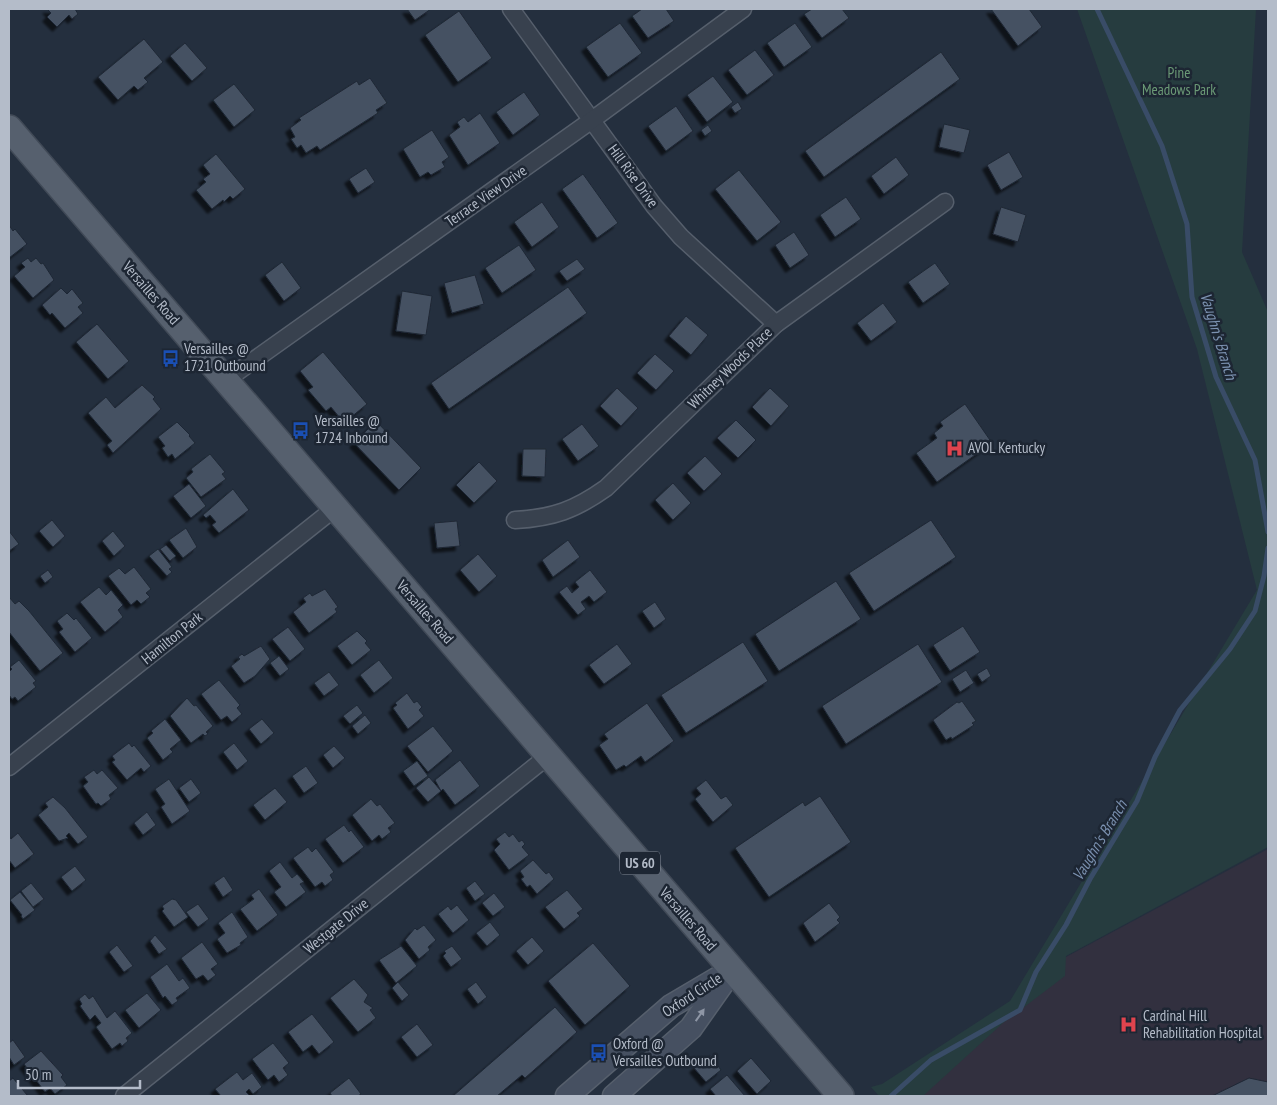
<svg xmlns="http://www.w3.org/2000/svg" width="1277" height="1105" font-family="'PT Sans Narrow',sans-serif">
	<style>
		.medical { fill: #32303f }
		.green { fill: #263c3f }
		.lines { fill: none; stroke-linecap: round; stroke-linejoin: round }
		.stream { stroke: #394c67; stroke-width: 5 }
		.building { fill: #455162; stroke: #1f2835; filter: url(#shadow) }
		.street-casing { stroke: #565f6c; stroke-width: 19 }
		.secondary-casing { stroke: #565f6c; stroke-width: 25 }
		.primary-casing { stroke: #414a57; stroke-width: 28 }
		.street { stroke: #38414e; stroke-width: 16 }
		.secondary { stroke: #465061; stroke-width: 22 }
		.primary { stroke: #56606e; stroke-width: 25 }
		.oneway { fill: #8e96a5 }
		.labels { text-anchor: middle; stroke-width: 5; stroke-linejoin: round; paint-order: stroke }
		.shield { fill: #1d2633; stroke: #878f9c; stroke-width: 1 }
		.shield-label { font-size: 14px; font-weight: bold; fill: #b4bcc9 }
		.park-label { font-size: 15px; fill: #6b9a76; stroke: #1d2633 }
		.street-label { font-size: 15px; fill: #b4bcc9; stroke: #1d2633 }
		.poi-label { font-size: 15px; fill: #b4bcc9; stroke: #1d2633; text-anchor: start }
		.water-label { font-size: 16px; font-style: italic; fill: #7c92b1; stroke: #1d2633 }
	</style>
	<defs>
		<filter id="shadow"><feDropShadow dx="-4.5" dy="4.5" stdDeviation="1" flood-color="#0009"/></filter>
	</defs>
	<rect width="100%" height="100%" fill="#242f3e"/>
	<path class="medical" d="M1268 849V1096H914L1066 957Z"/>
	<path class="green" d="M1077 9H1256L1242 252 1268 312V847L1066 956 1065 976 1003 1023 923 1096H879L871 1087 882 1084 1010 1001 1257 590 1197 349Z"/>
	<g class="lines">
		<g class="stream">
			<path d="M1097 9 1162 146 1187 224 1192 297 1216 377 1255 460 1268 532"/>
			<path d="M891 1096 931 1060 1020 1010 1036 972 1066 925 1090 879 1137 801 1155 757 1180 710 1230 649 1255 611 1264 576 1268 548"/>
		</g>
	</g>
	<g class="building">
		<path d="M47 9H75L78 14 72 19 69 15 57 27 47 17 51 13Z"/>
		<path d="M407 9H431L415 20Z"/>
		<path d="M642 9H666L674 21 648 38 632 16Z"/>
		<path d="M812 9H842L849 18 822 38 804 14Z"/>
		<path d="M991 9H1029L1042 27 1018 46Z"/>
		<path d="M459 11 492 58 458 82 425 35Z"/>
		<path d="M620 23 642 53 608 77 586 47Z"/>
		<path d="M795 23 812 47 784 67 767 43Z"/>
		<path d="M144 39 163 62 144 78 148 82 138 90 134 86 118 100 98 77Z"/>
		<path d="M185 43 207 68 192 81 170 56Z"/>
		<path d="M755 50 774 75 747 95 728 70Z"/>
		<path d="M941 52 960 79 824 177 805 151Z"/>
		<path d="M713 76 733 102 707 122 687 95Z"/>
		<path d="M370 78 387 103 376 110 378 113 320 150 317 146 306 153 301 145 297 148 291 139 295 137 290 128 301 120 299 118 357 81 359 85Z"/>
		<path d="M234 84 255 110 234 127 213 100Z"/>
		<path d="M524 92 540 115 513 135 496 112Z"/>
		<path d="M738 102 742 109 735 113 731 107Z"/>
		<path d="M676 106 693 131 666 151 648 126Z"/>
		<path d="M480 113 500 143 468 165 449 135 460 127 457 122 464 117 468 122Z"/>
		<path d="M944 124 970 130 964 153 939 147Z"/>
		<path d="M708 125 712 131 705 136 701 130Z"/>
		<path d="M432 130 449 157 442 162 445 167 431 175 428 172 420 177 403 149Z"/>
		<path d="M1009 152 1023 177 1001 190 987 165Z"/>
		<path d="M216 154 245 189 233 199 230 196 224 202 223 200 212 209 196 190 206 182 203 179 210 174 203 165Z"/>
		<path d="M896 157 909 175 884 194 871 176Z"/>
		<path d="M366 168 375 182 358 193 349 179Z"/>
		<path d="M739 170 781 222 757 241 715 189Z"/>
		<path d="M583 174 618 223 597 238 562 189Z"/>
		<path d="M846 197 861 219 835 237 820 215Z"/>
		<path d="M542 202 559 227 532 247 514 222Z"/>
		<path d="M1001 207 1026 215 1018 242 993 234Z"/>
		<path d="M9 225 13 231 15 229 27 244 9 258Z"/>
		<path d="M794 232 809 255 790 268 775 245Z"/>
		<path d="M519 245 536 270 502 293 485 268Z"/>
		<path d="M28 258 31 262 36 258 41 264 43 263 54 280 33 298 14 276 25 267 21 263Z"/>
		<path d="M577 259 585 269 567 281 559 271Z"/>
		<path d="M282 262 301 288 284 301 265 275Z"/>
		<path d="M935 263 950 284 923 303 908 282Z"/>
		<path d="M475 275 484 304 452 313 444 283Z"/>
		<path d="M568 287 587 313 449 409 431 383Z"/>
		<path d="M61 288 67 294 72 289 83 303 78 307 83 313 65 328 52 313 50 315 42 305Z"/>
		<path d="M402 291 432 296 426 335 396 331Z"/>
		<path d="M883 303 897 322 871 341 857 323Z"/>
		<path d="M686 316 708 335 691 355 669 336Z"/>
		<path d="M97 324 129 361 108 379 76 342Z"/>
		<path d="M323 352 367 404 344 423 331 407 326 411 308 390 313 387 300 371Z"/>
		<path d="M655 354 674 371 656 390 637 373Z"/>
		<path d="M142 385 155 397 153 399 161 409 113 453 107 445 112 441 88 413 106 397 115 408Z"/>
		<path d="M617 388 638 408 621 426 600 406Z"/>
		<path d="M770 388 789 406 771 426 752 407Z"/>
		<path d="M965 404 992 443 937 482 916 453 937 438 934 433 943 426 940 422Z"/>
		<path d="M736 420 756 440 738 458 717 438Z"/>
		<path d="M376 421 421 468 399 490 354 443Z"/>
		<path d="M177 422 190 435 189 436 195 443 175 459 172 454 168 457 162 448 165 446 158 437Z"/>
		<path d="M582 424 599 446 578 461 562 439Z"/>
		<path d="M523 449H546L545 477 522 476Z"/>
		<path d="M210 454 225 472 222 474 226 479 201 497 186 478 193 472 191 469Z"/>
		<path d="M705 456 722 474 704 491 687 473Z"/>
		<path d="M479 462 497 481 474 503 456 485Z"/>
		<path d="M673 483 691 503 673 520 655 500Z"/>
		<path d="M189 484 206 506 191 518 173 496Z"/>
		<path d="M233 489 249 510 219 533 212 525 216 522 210 515 206 518 203 515Z"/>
		<path d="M52 520 65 536 53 547 39 531Z"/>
		<path d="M931 520 956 557 874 611 849 573Z"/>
		<path d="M457 521 460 546 437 548 434 523Z"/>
		<path d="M186 528 197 547 183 558 169 540Z"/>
		<path d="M9 531 19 544 9 551Z"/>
		<path d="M113 531 125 546 114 556 102 541Z"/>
		<path d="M568 540 580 557 553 577 542 560Z"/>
		<path d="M166 545 176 556 170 561 160 549Z"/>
		<path d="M158 549 172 567 169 569 172 572 167 576 149 556Z"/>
		<path d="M478 554 497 576 479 592 460 570Z"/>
		<path d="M134 567 151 589 146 593 150 597 141 604 137 600 131 605 108 576 119 568 125 574Z"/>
		<path d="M48 570 53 577 45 583 40 576Z"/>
		<path d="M590 570 607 592 594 602 589 596 581 602 586 609 578 615 559 592 567 586 572 593 579 587 575 582Z"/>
		<path d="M836 581 861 619 779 671 755 634Z"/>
		<path d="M99 587 106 595 111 590 123 605 118 610 123 617 105 632 80 602Z"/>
		<path d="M325 589 338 607 335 609 337 612 309 633 293 612 306 602 303 598 310 593 312 596Z"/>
		<path d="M9 597 15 604 19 601 29 611 63 653 40 671 9 632Z"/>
		<path d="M655 602 666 619 654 628 642 611Z"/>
		<path d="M67 613 74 620 76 618 92 638 75 652 59 632 63 629 57 621Z"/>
		<path d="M963 626 980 652 950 671 933 645Z"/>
		<path d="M288 627 305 649 290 661 272 639Z"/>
		<path d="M357 631 367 641 365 643 371 650 352 665 337 646Z"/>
		<path d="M743 642 768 681 686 733 661 695Z"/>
		<path d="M617 644 632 664 604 684 589 665Z"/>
		<path d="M918 644 942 682 846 744 822 706Z"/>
		<path d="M261 646 270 659 255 676 244 683 231 666 240 659 238 657 242 654 244 656Z"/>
		<path d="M279 656 289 669 280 676 270 663Z"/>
		<path d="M19 660 36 681 33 683 36 687 18 701 15 697 12 699 9 695V672L12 669 10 667Z"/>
		<path d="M379 660 393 678 374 693 360 675Z"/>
		<path d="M987 668 991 676 982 682 977 674Z"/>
		<path d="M966 670 974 683 960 692 952 679Z"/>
		<path d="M329 672 339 685 324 696 314 683Z"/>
		<path d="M219 680 240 705 237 708 242 714 232 722 227 716 221 720 201 694Z"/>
		<path d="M407 693 414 703 417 701 422 707 419 710 424 716 408 729 393 708 397 705 395 703Z"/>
		<path d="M187 698 194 706 196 705 213 726 206 732 208 734 205 736 203 734 191 743 170 716Z"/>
		<path d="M962 701 976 721 972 723 974 725 952 739 951 737 946 740 933 720 957 702 959 703Z"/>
		<path d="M647 703 674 741 645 762 641 756 626 767 624 765 616 770 599 745 608 739 604 734Z"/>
		<path d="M357 705 363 713 350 724 343 716Z"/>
		<path d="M365 715 371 723 358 734 352 726Z"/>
		<path d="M165 719 181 740 170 749 173 752 163 760 147 738 153 733 151 731Z"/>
		<path d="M262 719 274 733 261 744 249 729Z"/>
		<path d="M433 726 453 751 428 772 407 746Z"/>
		<path d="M129 743 132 747 134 745 151 766 144 772 141 768 127 780 112 762 115 760 112 756Z"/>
		<path d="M234 743 248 761 237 770 223 752Z"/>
		<path d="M334 746 345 758 333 768 323 755Z"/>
		<path d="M460 760 480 786 455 805 443 789 441 791 435 780Z"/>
		<path d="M417 761 428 776 414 786 403 771Z"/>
		<path d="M306 766 318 783 304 793 292 776Z"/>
		<path d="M94 770 97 774 102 770 118 788 109 795 111 799 101 806 98 803 96 804 83 786 88 782 84 777Z"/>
		<path d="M429 777 441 791 428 802 416 788Z"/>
		<path d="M169 779 190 811 172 824 161 807 165 804 155 789Z"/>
		<path d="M191 779 201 793 189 802 179 788Z"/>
		<path d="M706 780 721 799 726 796 733 805 713 822 695 799 701 794 696 788Z"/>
		<path d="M275 788 287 802 265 820 253 805Z"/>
		<path d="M820 796 851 842 769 897 735 848 803 802 805 806Z"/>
		<path d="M53 797 65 808 88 837 78 844 69 833 66 836 68 838 59 841 38 815 48 807 45 803Z"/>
		<path d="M371 799 377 806 380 804 395 823 388 828 391 832 382 839 379 835 372 841 352 815Z"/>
		<path d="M147 812 156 825 143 835 134 823Z"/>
		<path d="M344 825 349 832 351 830 364 847 343 863 325 839Z"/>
		<path d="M505 832 509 837 513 834 519 842 522 840 525 844 522 847 529 855 509 870 494 850 500 844 496 839Z"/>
		<path d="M18 833 34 854 15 868 9 860V836L11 839Z"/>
		<path d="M308 847 312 852 316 848 334 872 330 875 333 880 325 886 322 882 315 887 293 858Z"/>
		<path d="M533 860 546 874 549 872 554 879 537 894 530 885 527 887 521 879 524 877 520 871Z"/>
		<path d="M280 862 292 878 297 874 304 882 300 884 306 892 286 907 274 892 281 887 269 871Z"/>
		<path d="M75 866 86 880 72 891 61 877Z"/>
		<path d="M224 876 233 890 223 897 214 883Z"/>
		<path d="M475 881 485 894 475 901 466 888Z"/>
		<path d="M31 883 44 899 33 907 21 891Z"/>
		<path d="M259 889 278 915 257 931 240 909 254 899 251 895Z"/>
		<path d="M567 890 583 909 577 913 580 916 564 929 545 907Z"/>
		<path d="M20 892 35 910 23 919 21 916 22 915 10 900Z"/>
		<path d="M494 893 505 907 493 916 482 903Z"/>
		<path d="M172 899 176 900 188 917 174 927 162 911 164 909 162 906Z"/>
		<path d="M829 903 840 917 837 920 840 923 815 942 803 923Z"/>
		<path d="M198 904 209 919 198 927 186 912Z"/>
		<path d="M457 905 469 920 453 933 438 914 448 906 451 910Z"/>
		<path d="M232 912 248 937 240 943 241 945 227 953 217 939 225 933 218 923Z"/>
		<path d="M490 922 500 935 487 946 476 933Z"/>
		<path d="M424 925 436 940 428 947 430 950 419 959 405 940 415 928 417 930Z"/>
		<path d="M155 935 167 949 159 954 150 941Z"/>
		<path d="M532 937 544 951 528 965 516 951Z"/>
		<path d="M202 942 218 964 211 969 216 975 208 981 203 975 196 979 181 958Z"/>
		<path d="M593 943 630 986 585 1025 548 981Z"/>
		<path d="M117 945 133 966 124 972 109 952Z"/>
		<path d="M401 946 417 966 396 983 379 960Z"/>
		<path d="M452 946 462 959 451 967 443 956 446 953 444 951Z"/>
		<path d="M167 964 179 981 183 978 190 988 176 998 178 1001 172 1005 165 996 163 998 150 977Z"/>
		<path d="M354 979 368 995 364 1002 373 1008 370 1010 376 1018 358 1032 330 998Z"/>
		<path d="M398 982 409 995 402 1001 392 988Z"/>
		<path d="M476 982 487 997 478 1004 467 989Z"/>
		<path d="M147 993 161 1010 139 1028 125 1010Z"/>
		<path d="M85 994 89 999 93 996 107 1018 115 1011 132 1033 126 1038 128 1041 122 1046 120 1043 112 1049 96 1027 101 1023 95 1015 90 1020 80 1006 82 1004 79 999Z"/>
		<path d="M555 1007 577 1032 525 1078 522 1075 497 1096H453Z"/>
		<path d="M312 1014 334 1042 319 1054 312 1045 303 1052 288 1032Z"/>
		<path d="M417 1024 433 1045 417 1057 401 1037Z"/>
		<path d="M13 1040 25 1057 14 1065 9 1057V1043Z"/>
		<path d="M273 1043 289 1063 283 1068 288 1075 279 1082 274 1075 268 1080 252 1059Z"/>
		<path d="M41 1051 63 1075 61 1077 67 1085 55 1094 50 1088 45 1092 24 1064Z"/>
		<path d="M710 1055 721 1070 706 1082 694 1068Z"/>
		<path d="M751 1058 771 1081 757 1094 737 1071Z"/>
		<path d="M237 1072 243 1080 252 1073 262 1087 253 1094 249 1089 246 1092 250 1096H221L215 1089Z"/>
		<path d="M727 1075 745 1096H716L710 1089Z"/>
		<path d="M13 1078 27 1095 25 1096H9V1081Z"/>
		<path d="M349 1078 361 1094 358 1096H332L330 1093Z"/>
		<path d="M1249 1078 1268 1082V1096H1212Z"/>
	</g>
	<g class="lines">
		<defs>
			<g id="street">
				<path d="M511 9 654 206 681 237 776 324"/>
				<path d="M226 380 592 120 743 9"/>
				<path d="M515 520C553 518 575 510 606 488L776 324 945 202"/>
				<path d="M9 767 335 508"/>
				<path d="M124 1096 548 756"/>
			</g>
			<g id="secondary">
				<path d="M567 1096 671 1006 732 970"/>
				<path d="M614 1096 691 1028 727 977"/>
			</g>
			<path id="primary" d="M9 128 841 1096"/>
		</defs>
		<use href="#street" class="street-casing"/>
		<use href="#secondary" class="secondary-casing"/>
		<use href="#primary" class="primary-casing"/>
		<use href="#street" class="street"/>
		<use href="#secondary" class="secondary"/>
		<use href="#primary" class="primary"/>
	</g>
	<defs><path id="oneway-solid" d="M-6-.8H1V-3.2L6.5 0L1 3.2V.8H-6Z" transform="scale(1.25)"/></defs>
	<use class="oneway" href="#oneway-solid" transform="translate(700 1015) rotate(-55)"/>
	<defs>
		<symbol id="bus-bare" viewBox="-9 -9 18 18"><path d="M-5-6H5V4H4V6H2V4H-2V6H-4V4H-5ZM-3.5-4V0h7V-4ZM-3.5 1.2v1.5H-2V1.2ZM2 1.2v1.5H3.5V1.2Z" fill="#1a4fb4" stroke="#1d2633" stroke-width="2.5" paint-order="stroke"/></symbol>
		<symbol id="hospital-bare" viewBox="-9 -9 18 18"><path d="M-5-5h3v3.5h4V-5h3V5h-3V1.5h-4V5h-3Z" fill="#e0444e" stroke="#1d2633" stroke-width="2.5" paint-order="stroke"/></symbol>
	</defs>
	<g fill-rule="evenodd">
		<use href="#bus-bare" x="158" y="346" width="25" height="25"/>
		<use href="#bus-bare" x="288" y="418" width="25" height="25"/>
		<use href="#hospital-bare" x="942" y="436" width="25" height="25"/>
		<use href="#hospital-bare" x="1116" y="1012" width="25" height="25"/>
		<use href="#bus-bare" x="586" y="1040" width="25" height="25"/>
	</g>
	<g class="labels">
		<rect class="shield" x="620" y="851.5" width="40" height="23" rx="4"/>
		<g class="shield-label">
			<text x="640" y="868">US 60</text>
		</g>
		<g class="park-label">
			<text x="1179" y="78">Pine<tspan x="1179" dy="17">Meadows Park</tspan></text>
		</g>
		<g class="street-label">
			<text transform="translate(633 176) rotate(54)" y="5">Hill Rise Drive</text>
			<text transform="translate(486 196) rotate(-35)" y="5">Terrace View Drive</text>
			<text transform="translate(151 293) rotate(49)" y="5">Versailles Road</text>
			<text transform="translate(730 368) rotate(-44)" y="5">Whitney Woods Place</text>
			<text transform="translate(425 612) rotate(49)" y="5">Versailles Road</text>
			<text transform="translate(172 638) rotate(-39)" y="5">Hamilton Park</text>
			<text transform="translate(688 919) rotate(49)" y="5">Versailles Road</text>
			<text transform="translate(336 926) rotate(-39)" y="5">Westgate Drive</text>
			<text transform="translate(692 995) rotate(-33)" y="5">Oxford Circle</text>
		</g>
		<g class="poi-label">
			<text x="184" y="354">Versailles @<tspan x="184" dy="17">1721 Outbound</tspan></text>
			<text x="315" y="426">Versailles @<tspan x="315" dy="17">1724 Inbound</tspan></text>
			<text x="968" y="453">AVOL Kentucky</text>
			<text x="1143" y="1021">Cardinal Hill<tspan x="1143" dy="17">Rehabilitation Hospital</tspan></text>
			<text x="613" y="1049">Oxford @<tspan x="613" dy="17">Versailles Outbound</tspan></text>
		</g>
		<g class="water-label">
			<text transform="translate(1219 336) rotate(73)" y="6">Vaughn's Branch</text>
			<text transform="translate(1099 840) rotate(-59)" y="6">Vaughn's Branch</text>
		</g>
	</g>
	<rect width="1277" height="1105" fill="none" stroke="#b4bcc9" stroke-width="20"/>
	<path d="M18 1080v8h122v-8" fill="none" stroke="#b4bcc9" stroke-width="2.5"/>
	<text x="25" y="1080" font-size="15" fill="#b4bcc9" stroke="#1d2633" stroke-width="4" paint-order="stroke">50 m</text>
</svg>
